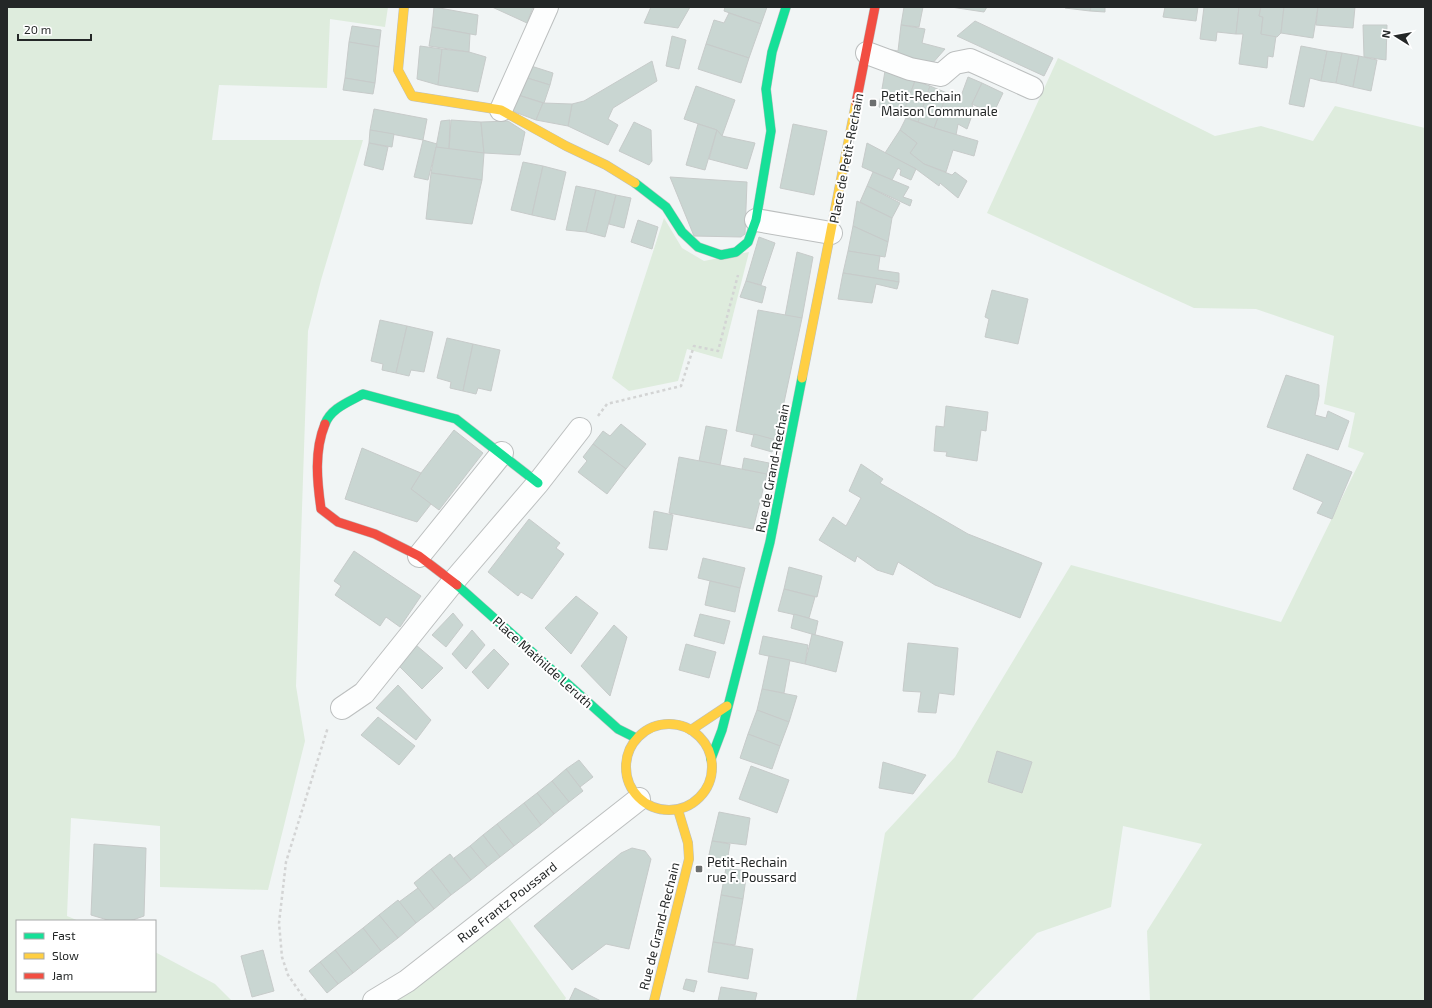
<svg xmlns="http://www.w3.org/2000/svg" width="1432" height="1008" font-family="'Exo 2',sans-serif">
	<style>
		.green { fill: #deecdd }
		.building { fill: #c9d6d2; stroke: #c7cbca }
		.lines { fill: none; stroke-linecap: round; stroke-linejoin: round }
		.street-casing { stroke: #bcbfbf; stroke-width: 24 }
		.fast-casing { stroke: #bcbfbf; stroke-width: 10 }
		.slow-casing { stroke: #bcbfbf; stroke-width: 10 }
		.jam-casing { stroke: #bcbfbf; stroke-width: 10 }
		.path { stroke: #d3d4d4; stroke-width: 2.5; stroke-dasharray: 3 3; stroke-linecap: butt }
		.street { stroke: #fdfefe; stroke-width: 22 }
		.fast { stroke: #16e098; stroke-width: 9 }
		.slow { stroke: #ffcf43; stroke-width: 9 }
		.jam { stroke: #f24e42; stroke-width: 9 }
		.poi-dot { fill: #6c6f6f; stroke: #fff; stroke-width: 1.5 }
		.labels { text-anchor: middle; stroke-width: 4; stroke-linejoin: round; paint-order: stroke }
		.poi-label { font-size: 13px; fill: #242727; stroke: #fff; text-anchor: start }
		.street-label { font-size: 13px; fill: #242727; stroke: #fff }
	</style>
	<rect width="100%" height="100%" fill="#f1f5f5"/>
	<g class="green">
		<path d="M7 7H388L385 27 330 19 327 88 219 85 212 140H363L321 280 308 331 296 686 305 741 268 890 160 887V826L71 818 67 916 79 921H17V991H155V952L215 984 232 1001H7Z"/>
		<path d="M1058 58 1215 136 1261 126 1313 141 1335 106 1425 128V1001H1150L1147 931 1202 844 1123 826 1111 907 1037 933 971 1001H856L885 833 955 757 1071 565 1281 622 1364 453 1348 447 1355 413 1324 404 1334 336 1256 309 1194 308 987 213Z"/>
		<path d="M664 218 682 248 704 261 749 252 722 359 687 349 678 381 629 391 612 378Z"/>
		<path d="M508 917 566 998 564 1001H393L420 979Z"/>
	</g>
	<g class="building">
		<path d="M434 7 478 15 476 35 432 27Z"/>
		<path d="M492 7H533L527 23Z"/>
		<path d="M651 7H690L678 28 644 23Z"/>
		<path d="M725 7H767L761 24 724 11Z"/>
		<path d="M904 7H923L919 27 901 25Z"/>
		<path d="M951 7H987L984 12Z"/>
		<path d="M1065 7H1091L1090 11 1065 8Z"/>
		<path d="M1091 7H1105V12L1090 11Z"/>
		<path d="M1165 7H1198L1196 21 1163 17Z"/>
		<path d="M1204 7H1239L1236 34 1217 32 1216 41 1200 39Z"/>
		<path d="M1239 7H1261L1259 16 1263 17 1261 34 1276 36 1273 57 1268 56 1267 68 1239 64 1243 34H1236Z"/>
		<path d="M1261 7H1284L1281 33 1277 37 1261 34 1263 17 1259 16Z"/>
		<path d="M1284 7H1318L1313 38 1281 33Z"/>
		<path d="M1318 7H1355L1353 28 1316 25Z"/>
		<path d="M729 13 761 24 749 58 706 44 714 20 724 23Z"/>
		<path d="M975 21 1053 58 1044 76 957 36Z"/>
		<path d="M901 25 925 29 922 43 945 49 931 65 886 49 898 51Z"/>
		<path d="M1363 25H1387L1386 60 1364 57Z"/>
		<path d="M352 26 381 30 379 47 349 42Z"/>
		<path d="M432 27 470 34 469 52 429 46Z"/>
		<path d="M672 36 686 40 679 69 666 66Z"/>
		<path d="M349 42 379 47 375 83 345 78Z"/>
		<path d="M706 44 749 58 741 83 698 69Z"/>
		<path d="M420 46 442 49 438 85 417 79Z"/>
		<path d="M1301 46 1327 51 1321 81 1310 78 1304 107 1289 104Z"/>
		<path d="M442 49 469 52 486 57 478 92 438 85Z"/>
		<path d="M1327 51 1342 53 1336 83 1321 81Z"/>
		<path d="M1342 53 1359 56 1353 87 1336 83Z"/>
		<path d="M1359 56 1377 60 1371 91 1353 87Z"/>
		<path d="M652 61 657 81 613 108 608 119 618 125 608 145 568 126 572 104 584 101Z"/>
		<path d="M528 65 553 73 550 85 524 77Z"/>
		<path d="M885 71 915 81 902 116 879 107Z"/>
		<path d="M524 77 550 85 544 103 518 95Z"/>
		<path d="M968 77 982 83 972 104 974 110 967 129 958 124 956 135 934 128 947 93 961 96Z"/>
		<path d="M345 78 375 83 373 94 343 90Z"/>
		<path d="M915 81 930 86 918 122 902 116Z"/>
		<path d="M982 83 1003 93 993 114 972 104Z"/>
		<path d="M696 86 735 100 722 136 717 130 684 119Z"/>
		<path d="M930 86 947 93 934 128 918 122Z"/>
		<path d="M518 95 543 103 536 120 512 111Z"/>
		<path d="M543 103 572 104 568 126 536 120Z"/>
		<path d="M374 109 427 119 423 140 370 130Z"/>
		<path d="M906 118 934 128 978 141 974 156 953 150 946 172 924 164 910 153 917 143 900 130Z"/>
		<path d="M450 120 449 150 436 147 441 121Z"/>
		<path d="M451 120 481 122 484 153 449 150Z"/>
		<path d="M508 121 525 132 520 155 484 153 481 122Z"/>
		<path d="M634 122 651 130 652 161 649 165 619 151Z"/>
		<path d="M698 124 717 130 705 170 686 165Z"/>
		<path d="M793 124 827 131 814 195 780 188Z"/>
		<path d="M370 130 394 134 392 147 369 143Z"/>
		<path d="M717 130 722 136 755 143 747 169 709 159Z"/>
		<path d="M900 130 917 143 910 153 924 164 952 175 955 172 967 181 958 198 940 183 939 186 916 169 885 153Z"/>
		<path d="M423 140 437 144 428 180 414 177Z"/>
		<path d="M369 143 388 147 383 170 364 165Z"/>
		<path d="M867 143 916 169 911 180 900 175 901 170 898 168 892 180 862 167Z"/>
		<path d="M436 147 484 153 482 180 431 173Z"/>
		<path d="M523 162 543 166 532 215 511 210Z"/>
		<path d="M543 166 566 172 555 220 532 215Z"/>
		<path d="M873 172 909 187 903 197 912 200 910 206 867 186Z"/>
		<path d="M431 173 482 180 472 224 426 219Z"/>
		<path d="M670 177 747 182 745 234 741 237 694 236Z"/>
		<path d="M576 186 596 190 586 232 566 230Z"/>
		<path d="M867 186 900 203 892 218 860 202Z"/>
		<path d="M596 190 616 195 605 237 586 232Z"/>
		<path d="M616 195 631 198 624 228 609 224Z"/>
		<path d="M857 201 892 218 888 242 853 226Z"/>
		<path d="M638 220 658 227 652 249 631 242Z"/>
		<path d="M853 226 888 242 885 257 848 251Z"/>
		<path d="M759 237 775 243 761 285 746 281Z"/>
		<path d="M848 251 880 256 878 270 899 273V282L843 273Z"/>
		<path d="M797 252 813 257 802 318 785 316Z"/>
		<path d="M843 273 899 282 897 289 876 284 872 303 838 299Z"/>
		<path d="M746 281 766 287 762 303 740 297Z"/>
		<path d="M992 290 1028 299 1018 344 985 337 989 319 985 317Z"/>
		<path d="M758 310 802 318 776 440 736 431Z"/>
		<path d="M380 320 407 326 396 373 382 370 383 364 371 361Z"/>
		<path d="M407 326 433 332 424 372 411 370 409 376 396 373Z"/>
		<path d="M447 338 473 344 463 391 450 388 451 382 437 378Z"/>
		<path d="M473 344 500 350 491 391 478 388 476 394 463 391Z"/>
		<path d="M1286 375 1319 385V396L1315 415 1326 418 1328 411 1349 421 1338 450 1267 427Z"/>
		<path d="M946 406 988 412 986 431 981 430 977 461 946 456 947 452 934 451 936 426 944 427Z"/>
		<path d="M621 424 646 444 626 469 593 444 603 431 610 436Z"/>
		<path d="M706 426 727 430 720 465 699 461Z"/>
		<path d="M454 430 483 453 439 510 411 489 421 473Z"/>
		<path d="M754 434 776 440 772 452 751 446Z"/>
		<path d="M593 444 626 469 607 494 578 472 587 461 583 457Z"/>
		<path d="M362 448 421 473 411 489 431 504 417 522 345 499Z"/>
		<path d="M1307 454 1352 472 1332 519 1317 513 1323 502 1293 489Z"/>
		<path d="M679 457 767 474 753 529 669 513Z"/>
		<path d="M744 458 769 463 767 474 742 469Z"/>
		<path d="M861 464 883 479 880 483 968 534 1042 563 1020 618 935 585 898 562 893 575 877 570 857 556 855 562 819 540 833 517 846 526 861 498 849 491Z"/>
		<path d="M654 511 673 515 667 550 649 548Z"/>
		<path d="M529 519 560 543 556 548 564 554 532 599 521 592 518 596 488 572Z"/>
		<path d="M354 551 421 596 400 627 386 617 380 626 335 595 341 586 334 581Z"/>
		<path d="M703 558 745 568 740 588 698 578Z"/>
		<path d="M789 567 822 576 817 597 784 589Z"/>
		<path d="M710 581 740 588 735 612 705 605Z"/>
		<path d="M784 589 815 597 809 618 778 611Z"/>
		<path d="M576 596 598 613 571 654 545 628Z"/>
		<path d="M453 613 463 625 446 647 432 635Z"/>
		<path d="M700 614 730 621 724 644 694 636Z"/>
		<path d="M794 614 818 621 815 635 791 628Z"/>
		<path d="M614 625 627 637 610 696 581 666Z"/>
		<path d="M472 630 485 645 466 669 452 654Z"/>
		<path d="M812 634 843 642 836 672 805 664Z"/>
		<path d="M763 636 808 645 805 664 759 654Z"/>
		<path d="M908 643 958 648 954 695 939 693 936 713 918 712 921 692 903 691Z"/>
		<path d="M686 644 716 652 709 678 679 670Z"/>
		<path d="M416 645 443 668 422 689 399 666Z"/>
		<path d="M494 649 509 664 488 689 472 672Z"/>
		<path d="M769 656 790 660 784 693 762 689Z"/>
		<path d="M398 685 431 720 416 740 376 708Z"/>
		<path d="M762 689 797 696 789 722 757 710Z"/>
		<path d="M757 710 789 722 780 746 748 734Z"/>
		<path d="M378 717 415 746 399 765 361 735Z"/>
		<path d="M748 734 780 746 772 769 740 758Z"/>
		<path d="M997 751 1032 762 1022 793 988 782Z"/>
		<path d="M579 760 593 777 580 787 566 769Z"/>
		<path d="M883 762 926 775 913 794 879 788Z"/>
		<path d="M751 766 789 780 777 813 739 799Z"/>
		<path d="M566 769 583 791 569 802 552 781Z"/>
		<path d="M552 781 569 802 554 814 537 793Z"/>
		<path d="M537 793 554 814 541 825 524 803Z"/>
		<path d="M524 803 541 825 514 846 497 824Z"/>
		<path d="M719 812 750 818 746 845 712 841Z"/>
		<path d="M497 824 514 846 500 857 483 835Z"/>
		<path d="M483 835 500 857 487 867 470 846Z"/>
		<path d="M712 841 730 844 726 868 707 864Z"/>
		<path d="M94 844 146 848 144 916 130 921H111L91 915Z"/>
		<path d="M470 846 487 867 471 880 454 858Z"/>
		<path d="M632 848 645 851 651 859 629 949 606 944 572 970 534 926 621 853Z"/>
		<path d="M450 854 471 880 451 895 431 869Z"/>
		<path d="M726 868 747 871 743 899 721 895Z"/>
		<path d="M431 869 451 895 434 909 414 883Z"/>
		<path d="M418 888 434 909 416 923 399 902Z"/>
		<path d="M721 895 743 899 735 945 713 942Z"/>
		<path d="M398 900 416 923 398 938 379 915Z"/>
		<path d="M379 915 398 938 381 951 363 928Z"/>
		<path d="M363 928 381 951 353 973 335 950Z"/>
		<path d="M713 942 753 949 748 979 708 972Z"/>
		<path d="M263 950 274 991 252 997 241 956Z"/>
		<path d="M335 950 353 973 338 984 320 962Z"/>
		<path d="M320 962 338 984 327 993 309 971Z"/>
		<path d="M686 979 697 981 694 992 683 989Z"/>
		<path d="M721 987 757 993 755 1001H718Z"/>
		<path d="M575 988 601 1001H569Z"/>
	</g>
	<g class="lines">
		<defs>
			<g id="street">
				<path d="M867 53 910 69 941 75 955 63 970 60 1032 88"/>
				<path d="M501 110 547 7"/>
				<path d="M756 220 831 233"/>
				<path d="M419 556 502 453"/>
				<path d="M342 708 364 693 453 582 538 483 580 429"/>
				<path d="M374 1001 407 981 639 799"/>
			</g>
			<g id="fast">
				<path d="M635 183 666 207 682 232 698 247 721 255 736 252 748 242 756 220 771 131 766 89 772 52 786 7"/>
				<path d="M325 424C331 408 349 402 363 394L456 419 538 483"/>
				<path d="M457 585 618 729 636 738"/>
				<path d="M711 759 722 730 770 542 802 378"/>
			</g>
			<g id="slow">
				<path d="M404 7 398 70 412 96 501 110 566 146 606 165 635 183"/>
				<path d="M802 378 856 103"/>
				<circle cx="669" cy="767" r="43"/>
				<path d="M691 730 727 706"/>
				<path d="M654 1001 689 859 688 843 678 810"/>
			</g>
			<g id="jam">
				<path d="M856 103 875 7"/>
				<path d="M325 424C314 451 317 481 321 509L338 522 375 534 419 556 457 585"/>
			</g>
		</defs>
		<use href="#street" class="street-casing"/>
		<use href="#fast" class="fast-casing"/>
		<use href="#slow" class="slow-casing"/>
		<use href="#jam" class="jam-casing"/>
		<g class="path">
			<path d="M598 416 607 404 681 386 694 346 718 351 738 275"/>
			<path d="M306 1001 288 975 282 957 279 923 286 862 328 727"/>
		</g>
		<use href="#street" class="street"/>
		<use href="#fast" class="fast"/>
		<use href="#slow" class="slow"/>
		<use href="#jam" class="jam"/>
	</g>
	<g class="poi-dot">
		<rect x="869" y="99" width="8" height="8" rx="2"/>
		<rect x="695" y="865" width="8" height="8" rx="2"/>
	</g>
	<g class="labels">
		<g class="poi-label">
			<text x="881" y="101">Petit-Rechain<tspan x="881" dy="15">Maison Communale</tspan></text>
			<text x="707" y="867">Petit-Rechain<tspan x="707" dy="15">rue F. Poussard</tspan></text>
		</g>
		<g class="street-label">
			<text transform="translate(846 158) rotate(-79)" y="5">Place de Petit-Rechain</text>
			<text transform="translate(772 468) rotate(-79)" y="5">Rue de Grand-Rechain</text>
			<text transform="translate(543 662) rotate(42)" y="5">Place Mathilde Leruth</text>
			<text transform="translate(507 902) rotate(-38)" y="5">Rue Frantz Poussard</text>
			<text transform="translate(659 926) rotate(-76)" y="5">Rue de Grand-Rechain</text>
		</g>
	</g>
	<rect width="1432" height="1008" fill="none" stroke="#242727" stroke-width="16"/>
	<rect x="16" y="920" width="140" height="72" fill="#ffffff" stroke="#a7a9a9"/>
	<rect x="24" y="933" width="20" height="6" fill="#16e098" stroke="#a7a9a9"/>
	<text x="52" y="940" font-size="12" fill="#242727">Fast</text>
	<rect x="24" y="953" width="20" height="6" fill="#ffcf43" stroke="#a7a9a9"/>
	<text x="52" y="960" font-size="12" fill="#242727">Slow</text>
	<rect x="24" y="973" width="20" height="6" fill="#f24e42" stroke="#a7a9a9"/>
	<text x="52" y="980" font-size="12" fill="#242727">Jam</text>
	<g transform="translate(1396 36) rotate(281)" stroke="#ffffff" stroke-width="3" paint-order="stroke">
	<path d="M0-3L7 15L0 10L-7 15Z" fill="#242727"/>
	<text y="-6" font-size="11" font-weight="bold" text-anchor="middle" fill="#242727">N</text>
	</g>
	<path d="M18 34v6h73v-6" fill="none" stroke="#242727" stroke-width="2"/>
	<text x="24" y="34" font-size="12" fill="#242727" stroke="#ffffff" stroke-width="3" paint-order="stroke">20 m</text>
</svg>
